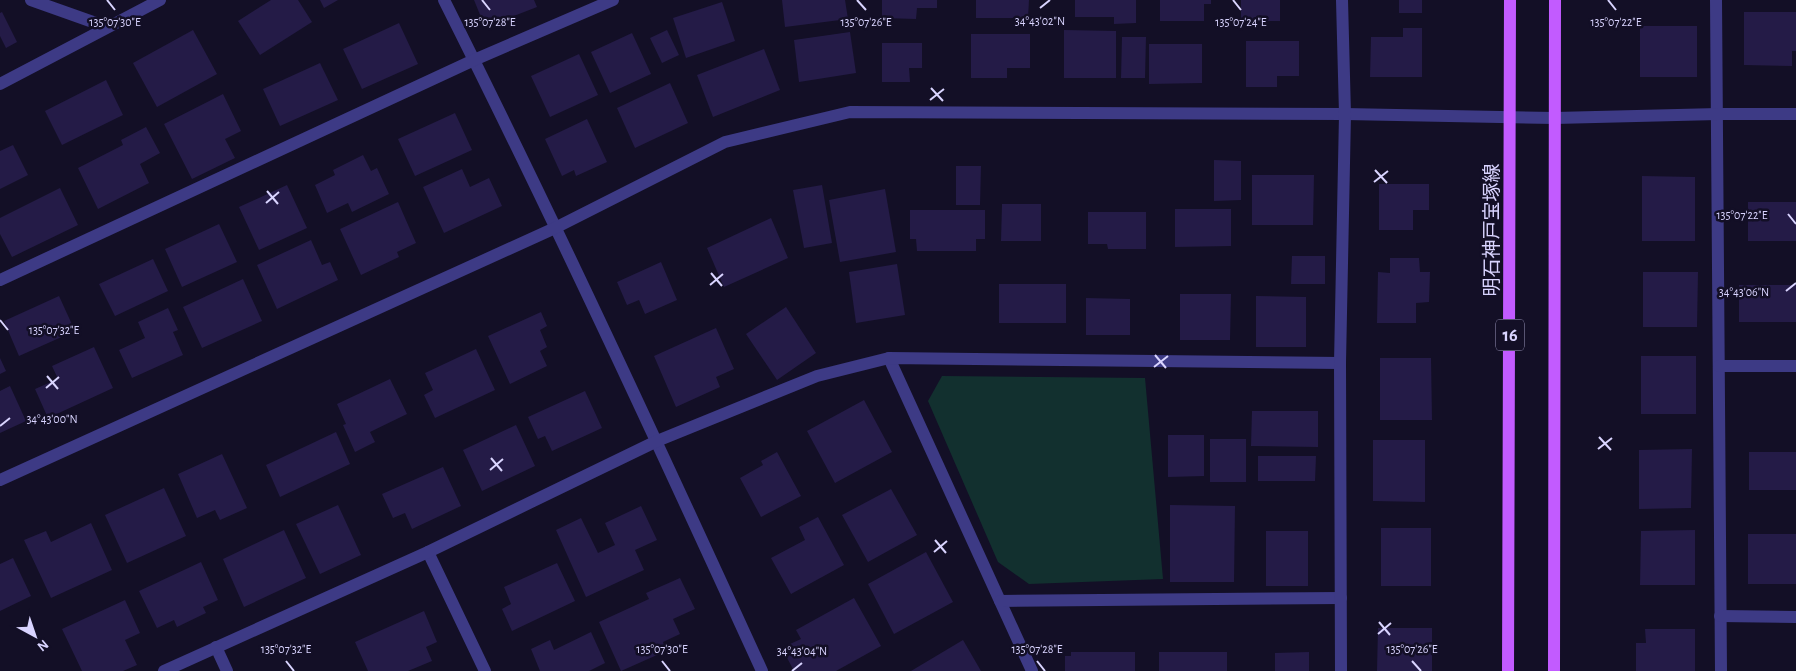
<svg xmlns="http://www.w3.org/2000/svg" width="1796" height="671" font-family="'Alegreya Sans','Noto Sans JP',sans-serif">
	<style>
		.green { fill: #12302f }
		.building { fill: #241b47 }
		.lines { fill: none; stroke-linecap: round; stroke-linejoin: round }
		.minor { stroke: #3d3a85; stroke-width: 12 }
		.major { stroke: #c25bff; stroke-width: 12 }
		.ticks { fill: none; stroke: #d9d4ff; stroke-width: 2 }
		.labels { text-anchor: middle; stroke-width: 5; stroke-linejoin: round; paint-order: stroke }
		.shield { fill: #130f26; stroke: #9e99be; stroke-width: 1 }
		.shield-label { font-size: 18px; font-weight: bold; fill: #d9d4ff }
		.street-label { font-size: 19px; fill: #d9d4ff; stroke: #130f26 }
		.ticks-label { font-size: 12px; text-anchor: middle; fill: #d9d4ff; stroke: #130f26; stroke-width: 5; stroke-linejoin: round; paint-order: stroke }
	</style>
	<rect width="100%" height="100%" fill="#130f26"/>
	<path class="green" d="M942 376 1145 378 1163 579 1029 584 998 562 928 401Z"/>
	<g class="building">
		<path d="M271 0H298L312 22 260 55 238 21Z"/>
		<path d="M320 0H338L324 8Z"/>
		<path d="M474 0H534L537 7 485 27Z"/>
		<path d="M782 0H845L848 19 785 27Z"/>
		<path d="M882 0H937V8H917L916 19 882 18Z"/>
		<path d="M976 0H1029L1028 18H976Z"/>
		<path d="M1075 0H1136V23L1114 24V17H1075Z"/>
		<path d="M1160 0H1211V4H1204V21H1160Z"/>
		<rect x="1241" y="0" width="39" height="21"/>
		<rect x="1399" y="0" width="23" height="13"/>
		<path d="M722 2 735 41 686 58 673 18Z"/>
		<path d="M2 12 17 42 6 48 0 36V13Z"/>
		<path d="M1744 12H1796V51H1792V66L1744 65Z"/>
		<path d="M399 23 418 64 362 89 343 49Z"/>
		<rect x="1640" y="26" width="57" height="51"/>
		<path d="M1403 28H1422V77H1370L1371 37H1403Z"/>
		<path d="M193 30 217 74 157 107 133 63Z"/>
		<path d="M667 30 679 55 662 63 650 38Z"/>
		<path d="M1064 30 1116 31V78H1064Z"/>
		<path d="M850 32 856 73 799 82 794 40Z"/>
		<path d="M632 33 651 74 610 93 591 52Z"/>
		<path d="M971 34H1030V68H1007V78H971Z"/>
		<path d="M1122 37H1146L1145 78H1121Z"/>
		<path d="M1246 41H1299V76H1277V87H1246Z"/>
		<path d="M882 43H922V68H909L910 82H882Z"/>
		<path d="M1149 44H1202V83L1149 84Z"/>
		<path d="M764 49 780 90 713 117 697 75Z"/>
		<path d="M579 54 598 95 550 117 531 76Z"/>
		<path d="M320 63 338 100 280 126 263 89Z"/>
		<path d="M106 80 123 115 62 145 45 111Z"/>
		<path d="M670 83 688 123 635 148 617 108Z"/>
		<path d="M223 94 241 131 225 139 235 158 192 179 164 124Z"/>
		<path d="M455 113 472 150 415 176 398 139Z"/>
		<path d="M587 119 607 162 576 176 574 170 562 176 545 139Z"/>
		<path d="M146 127 160 153 140 164 149 183 98 209 78 168 123 145 121 140Z"/>
		<path d="M13 145 28 175 0 189V151Z"/>
		<path d="M363 155 371 171 377 168 389 194 352 212 348 203 327 213 315 185 335 175 333 170Z"/>
		<path d="M1214 160 1241 161V200L1214 201Z"/>
		<path d="M956 166H981L980 205H956Z"/>
		<path d="M462 169 470 187 489 178 502 206 444 233 423 187Z"/>
		<path d="M1252 175H1314L1313 225H1252Z"/>
		<path d="M1642 176 1695 177V241H1642Z"/>
		<path d="M1379 184H1429V210H1413V230H1379Z"/>
		<path d="M287 185 307 228 259 250 239 207Z"/>
		<path d="M822 185 832 243 804 248 793 190Z"/>
		<path d="M60 188 78 225 12 257 0 234V218Z"/>
		<path d="M885 189 896 252 840 262 829 200Z"/>
		<path d="M398 202 416 243 397 252 399 257 361 275 340 229Z"/>
		<rect x="1748" y="202" width="48" height="39"/>
		<path d="M1002 204H1041V241H1001Z"/>
		<path d="M1175 209H1231V246L1175 247Z"/>
		<path d="M910 210H985V239H976V251H917L916 239H910Z"/>
		<path d="M1088 212H1146V249H1108L1107 244H1088Z"/>
		<path d="M771 218 788 258 724 287 707 248Z"/>
		<path d="M219 224 237 262 182 287 165 249Z"/>
		<path d="M311 240 322 265 330 262 338 280 277 309 257 265Z"/>
		<path d="M1292 256H1325V284H1291Z"/>
		<path d="M1390 258H1419L1420 272H1430L1429 302 1416 303V323H1377L1378 272 1390 273Z"/>
		<path d="M153 259 168 291 115 316 99 284Z"/>
		<path d="M661 262 677 300 645 314 639 300 627 305 617 282Z"/>
		<path d="M897 264 905 315 856 323 849 272Z"/>
		<path d="M1643 272H1698L1697 327H1643Z"/>
		<path d="M243 279 262 321 202 348 183 307Z"/>
		<rect x="999" y="284" width="67" height="39"/>
		<rect x="1739" y="285" width="57" height="37"/>
		<path d="M1180 294H1231L1230 340H1180Z"/>
		<path d="M59 296 75 331 19 356 4 321Z"/>
		<path d="M1256 296 1306 297V347H1256Z"/>
		<path d="M1086 298 1130 299V335H1086Z"/>
		<path d="M786 307 816 353 777 380 746 334Z"/>
		<path d="M168 308 178 330 173 332 183 355 132 378 119 350 145 338 138 322Z"/>
		<path d="M541 312 547 326 540 330 547 347 540 351 547 366 510 384 488 336Z"/>
		<path d="M716 328 734 369 716 377 720 387 676 407 654 356Z"/>
		<path d="M94 347 113 388 48 418 35 389 58 379 52 366Z"/>
		<path d="M476 349 495 390 435 418 424 395 433 390 425 373Z"/>
		<rect x="1641" y="356" width="55" height="58"/>
		<path d="M0 358 6 371 0 374Z"/>
		<path d="M1380 358H1431L1432 420H1380Z"/>
		<path d="M390 379 407 414 370 432 375 442 355 452 343 425 346 424 337 404Z"/>
		<path d="M10 386 26 421 0 433V391Z"/>
		<path d="M585 391 602 428 552 451 545 436 538 439 528 417Z"/>
		<path d="M864 400 892 452 835 483 807 431Z"/>
		<path d="M1252 411H1318V447L1251 446Z"/>
		<path d="M516 425 535 466 482 491 463 450Z"/>
		<path d="M336 432 350 464 280 497 266 465Z"/>
		<path d="M1168 435H1204V476L1168 477Z"/>
		<rect x="1210" y="439" width="36" height="43"/>
		<path d="M1373 440H1425V502L1373 501Z"/>
		<path d="M1692 449 1691 508 1639 509V450Z"/>
		<path d="M777 452 801 496 761 517 740 478 763 465 761 461Z"/>
		<rect x="1749" y="452" width="47" height="38"/>
		<path d="M222 454 247 508 220 520 215 510 197 518 178 474Z"/>
		<path d="M1258 456H1316L1315 481H1258Z"/>
		<path d="M443 467 461 506 412 529 405 513 393 518 382 494Z"/>
		<path d="M164 488 186 536 127 563 105 515Z"/>
		<path d="M891 489 917 535 868 562 842 515Z"/>
		<path d="M338 505 361 555 320 574 296 524Z"/>
		<path d="M1170 505 1235 506 1234 582H1170Z"/>
		<path d="M641 506 657 540 635 550 644 570 586 597 556 530 581 518 598 553 615 545 605 523Z"/>
		<path d="M818 517 844 565 791 594 771 558 805 540 799 527Z"/>
		<path d="M91 523 112 570 51 598 24 540 46 531 51 542Z"/>
		<rect x="1381" y="528" width="50" height="58"/>
		<path d="M284 530 306 578 244 607 223 559Z"/>
		<path d="M1695 530V585H1640L1641 531Z"/>
		<rect x="1266" y="531" width="42" height="55"/>
		<rect x="1748" y="534" width="48" height="50"/>
		<path d="M926 552 953 602 894 634 868 584Z"/>
		<path d="M13 558 31 596 0 611V564Z"/>
		<path d="M201 562 218 600 203 607 206 613 177 627 174 620 157 628 139 591Z"/>
		<path d="M557 563 575 601 512 631 502 609 511 604 504 587Z"/>
		<path d="M680 578 695 609 673 619 680 634 663 642 666 651 621 671 599 622 649 599 646 593Z"/>
		<path d="M854 598 881 646 836 671H794L784 652 792 647 790 644 801 639 796 630Z"/>
		<path d="M125 600 140 633 125 640 137 665 123 671H82L62 629Z"/>
		<path d="M424 611 437 642 426 647 432 661 408 671H368L355 642Z"/>
		<path d="M1378 628H1432V671H1377Z"/>
		<path d="M1645 629H1695V671H1636V643H1646Z"/>
		<path d="M591 632 605 663 589 671H540L531 649 550 640 554 650Z"/>
		<path d="M963 640 981 671H911Z"/>
		<path d="M1071 652H1135V671H1065V656H1071Z"/>
		<rect x="1159" y="652" width="68" height="19"/>
		<path d="M1309 652V671H1275V653Z"/>
	</g>
	<g class="lines">
		<g class="minor">
			<path d="M31 0 107 27"/>
			<path d="M444 0C555 221 659 446 762 671"/>
			<path d="M1716 0 1721 671"/>
			<path d="M0 84 160 0"/>
			<path d="M0 280 474 60 613 0"/>
			<path d="M889 358 1032 671"/>
			<path d="M1719 366H1796"/>
			<path d="M0 480 555 228 725 142 850 112 1345 114 1555 118 1718 114H1796"/>
			<path d="M428 552 485 671"/>
			<path d="M1000 601 1341 598"/>
			<path d="M1720 616 1796 617"/>
			<path d="M216 647 227 671"/>
			<path d="M164 671 428 552 657 441 817 376 889 358 1340 363"/>
			<path d="M1341 671 1340 363 1345 114 1342 0"/>
		</g>
		<g class="major">
			<path d="M1508 671 1510 0"/>
			<path d="M1554 671 1555 0"/>
		</g>
	</g>
	<path class="ticks" d="M107 0 115 10M482 0 490 10M857 0 866 10M1233 0 1241 10M1608 0 1616 10M1040 8 1050 0M931 88 943 101M930 100 944 89M1375 170 1387 183M1374 182 1388 171M267 191 278 204M266 203 279 192M1788 214 1796 224M711 273 722 286M710 285 723 274M1786 291 1796 283M0 320 8 330M1155 355 1166 368M1154 367 1168 356M47 376 58 389M46 388 59 377M0 426 10 418M1599 437 1611 450M1598 449 1612 438M491 458 502 471M490 470 503 459M935 540 946 553M934 552 947 541M1379 622 1390 635M1378 634 1391 623M286 661 294 671M662 661 670 671M1037 661 1045 671M1412 661 1421 671M792 671 802 663"/>
	<g class="labels">
		<rect class="shield" x="1496" y="319.5" width="28" height="31" rx="4"/>
		<g class="shield-label">
			<text x="1510" y="341">16</text>
		</g>
		<g class="street-label">
			<text transform="translate(1491 230) rotate(-90)" y="7">明石神戸宝塚線</text>
		</g>
	</g>
	<g class="ticks-label">
		<text x="1040" y="25">34°43'02"N</text>
		<text x="115" y="26">135°07'30"E</text>
		<text x="490" y="26">135°07'28"E</text>
		<text x="866" y="26">135°07'26"E</text>
		<text x="1241" y="26">135°07'24"E</text>
		<text x="1616" y="26">135°07'22"E</text>
		<text x="1742" y="219">135°07'22"E</text>
		<text x="1744" y="296">34°43'06"N</text>
		<text x="54" y="334">135°07'32"E</text>
		<text x="52" y="423">34°43'00"N</text>
		<text x="286" y="653">135°07'32"E</text>
		<text x="662" y="653">135°07'30"E</text>
		<text x="1037" y="653">135°07'28"E</text>
		<text x="1412" y="653">135°07'26"E</text>
		<text x="802" y="655">34°43'04"N</text>
	</g>
	<g transform="translate(35 636) rotate(140)" stroke="#130f26" stroke-width="4" paint-order="stroke">
	<path d="M0-4L9 19L0 12L-9 19Z" fill="#d9d4ff"/>
	<text y="-8" font-size="14" font-weight="bold" text-anchor="middle" fill="#d9d4ff">N</text>
	</g>
</svg>
